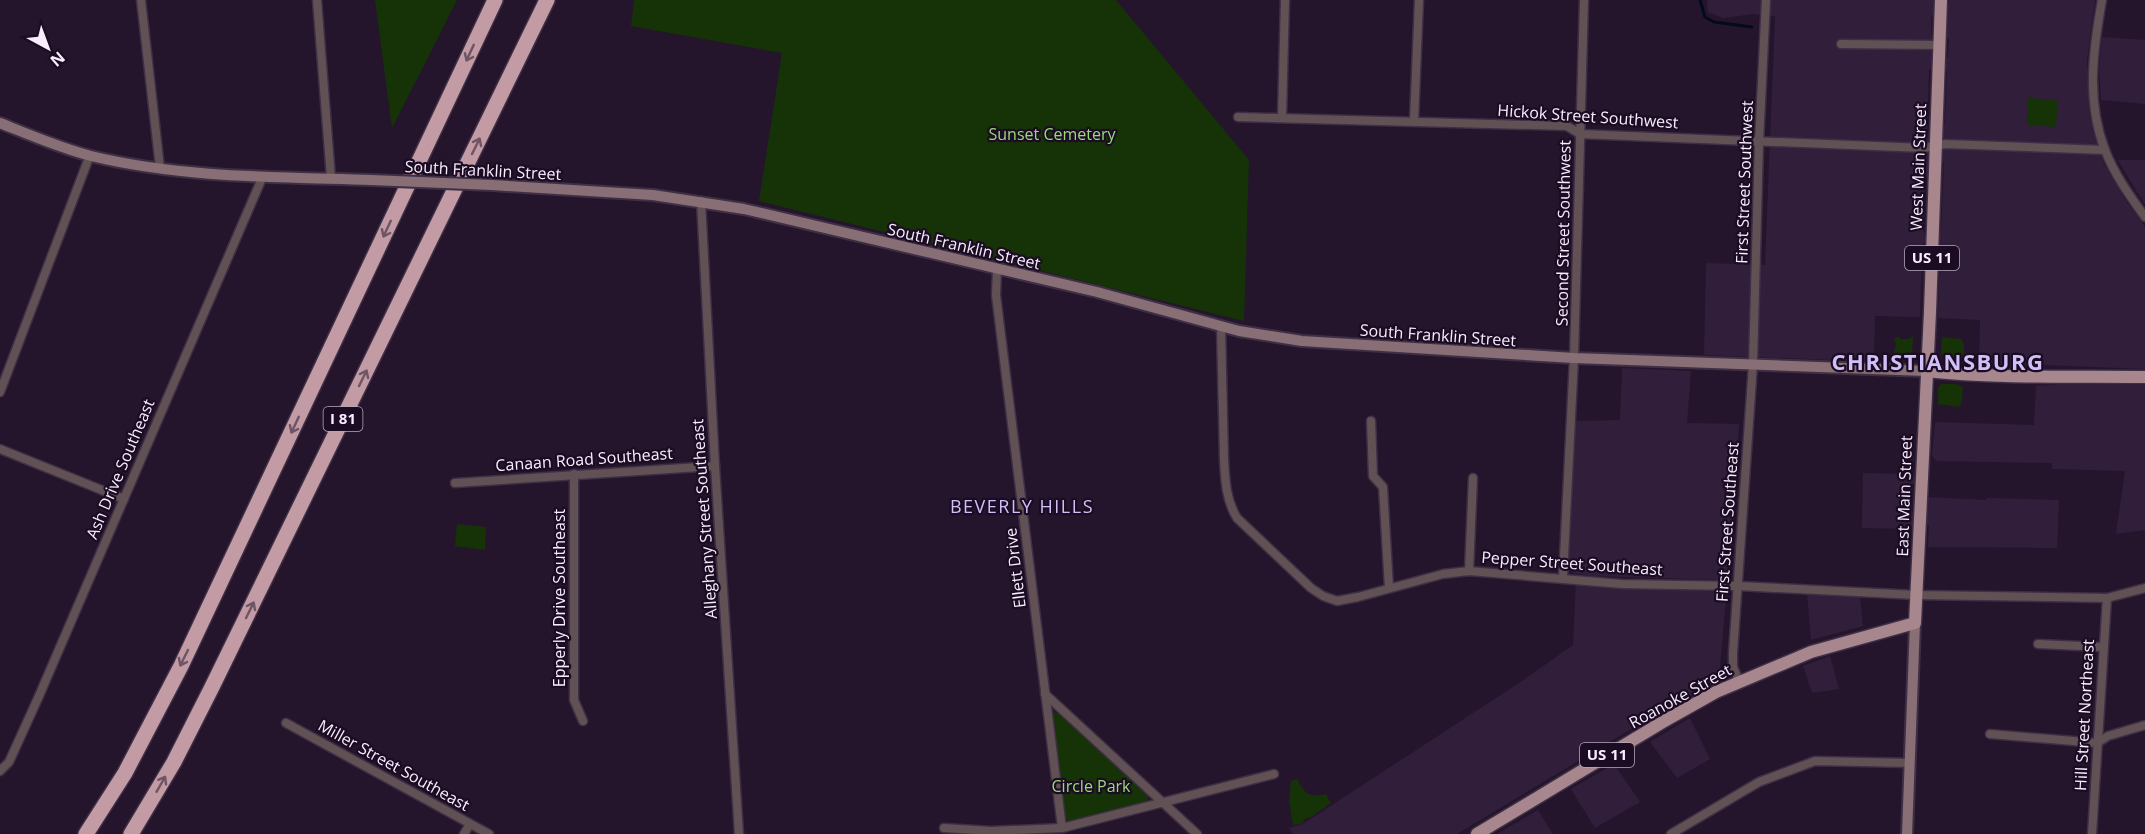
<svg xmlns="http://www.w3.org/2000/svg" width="2145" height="834" font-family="'Open Sans',sans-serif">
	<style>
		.built { fill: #311e3b }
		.green { fill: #163307 }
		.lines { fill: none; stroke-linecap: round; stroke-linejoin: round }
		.stream { stroke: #000c1c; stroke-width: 3 }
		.street-casing { stroke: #3e2f45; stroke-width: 11 }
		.secondary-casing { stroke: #3e2f45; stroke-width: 14 }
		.primary-casing { stroke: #3e2f45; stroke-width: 15 }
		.highway-casing { stroke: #3e2f45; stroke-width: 18 }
		.street { stroke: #615155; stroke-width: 8 }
		.secondary { stroke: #886f75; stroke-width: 10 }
		.primary { stroke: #a7868e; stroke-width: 12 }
		.highway { stroke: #c29ba4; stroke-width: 15 }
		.secondary-bridge-casing { stroke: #3e2f45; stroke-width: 14; stroke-linecap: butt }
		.secondary-bridge { stroke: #886f75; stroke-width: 10 }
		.oneway { stroke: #6e5464 }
		.labels { text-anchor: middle; stroke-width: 4.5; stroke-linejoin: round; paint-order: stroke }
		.shield { fill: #1b0c23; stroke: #b5aabc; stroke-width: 1.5 }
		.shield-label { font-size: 15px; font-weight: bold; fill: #f7edfd }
		.street-label { font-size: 16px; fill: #f7edfd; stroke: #1b0c23 }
		.park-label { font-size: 16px; fill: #99d97c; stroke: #1b0c23 }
		.neighbourhood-label { font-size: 18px; letter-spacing: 1.5px; fill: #d0c0f9; stroke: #1b0c23 }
		.district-label { font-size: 22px; font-weight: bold; letter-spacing: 1.5px; fill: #d0c0f9; stroke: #1b0c23 }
	</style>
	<rect width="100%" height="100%" fill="#25152c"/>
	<g class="built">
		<path d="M1707 0H1935V14L1931 17V35L1934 37 1933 67 1929 70 1927 132 1930 135 1929 158 1928 177 1925 179 1923 231 1926 235V242L1922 245 1920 317 1875 316 1874 363 1861 364 1859 361 1704 355 1706 263 1765 265 1775 16 1754 14 1723 18 1708 12Z"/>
		<path d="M1950 0H2095L2087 60 2089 112 2094 135 2104 164 2126 201 2145 227V369L2043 365 2024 368 1979 366 1980 320 1938 318 1940 246 1937 243V235L1941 232 1944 162 1941 160V126L1945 124 1947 71 1944 69V60L1948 57 1949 40 1946 36 1947 5Z"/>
		<path d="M2102 37 2145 40V104L2101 100 2099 69Z"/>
		<path d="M2118 160H2145V204L2134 187Z"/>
		<path d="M1622 368 1691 371 1687 423 1739 424 1728 573 1723 580 1592 576 1573 573 1567 567 1575 421 1620 420Z"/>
		<path d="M2069 384 2145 385V530L2116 534 2125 471 2054 469H2052V463L1936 461 1932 456 1935 422 2034 425 2036 386Z"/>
		<path d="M1863 473 1912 474 1915 477 1916 481 1912 485V513L1915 515 1911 529 1862 528Z"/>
		<path d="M1927 497 1986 500V498L2059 500 2057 548 1928 547 1929 526 1926 523Z"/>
		<path d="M1576 583 1721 590 1726 595V600L1719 677 1714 683 1641 723 1457 834H1293L1289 828 1303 824 1522 681 1573 645Z"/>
		<path d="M1807 594 1860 596 1863 626 1811 640Z"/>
		<path d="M1830 656 1839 689 1812 693 1803 666Z"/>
		<path d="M1690 718 1710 759 1677 778 1650 742Z"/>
		<path d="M1614 764 1640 802 1595 828 1571 789Z"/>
		<path d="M1538 810 1553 834H1497L1509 827Z"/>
	</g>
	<g class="green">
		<path d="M375 0H457L392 128Z"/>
		<path d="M634 0H1116L1249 160 1244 321 759 201 782 53 631 26Z"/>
		<path d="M2028 98 2058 100 2056 127 2027 125Z"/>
		<path d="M1898 336 1901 339H1909L1913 336 1912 353 1909 357 1893 358 1896 344 1894 340Z"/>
		<path d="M1942 337 1961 339 1964 344V360L1944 358 1941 352Z"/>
		<path d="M1941 384H1956L1963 387 1962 401 1959 407 1939 404 1938 406V388Z"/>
		<path d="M457 524 486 527 485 550 455 546Z"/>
		<path d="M1055 712 1060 715 1149 796 1146 803 1073 823 1067 820 1064 807 1052 715Z"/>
		<path d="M1297 779C1305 794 1309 798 1326 794L1331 803 1311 817 1303 820 1304 823 1293 825 1289 801 1291 781Z"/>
	</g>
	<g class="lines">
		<path class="stream" d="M1700 0 1705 17 1714 22 1752 27"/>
		<defs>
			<g id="street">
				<path d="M141 0 160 168"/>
				<path d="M317 0 331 178"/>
				<path d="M2102 0C2093 50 2086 101 2105 150 2114 174 2130 196 2145 217"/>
				<path d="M1841 44 1939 45"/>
				<path d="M1238 117 1567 126 1580 134 1924 148 1945 144 2105 150"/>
				<path d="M1282 117 1285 0"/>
				<path d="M1414 121 1419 0"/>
				<path d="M701 201 715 466 739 834"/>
				<path d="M997 269 996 295 1062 828"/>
				<path d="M1221 327 1224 459C1225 480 1226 500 1237 518L1311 588 1323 596 1337 601 1358 597 1443 574 1469 571 1622 584 1738 586 1916 595 2107 598 2145 588"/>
				<path d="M0 392 90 155"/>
				<path d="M1371 421 1373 476 1383 487 1389 588"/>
				<path d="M0 449 124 499"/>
				<path d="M574 474V700L583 721"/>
				<path d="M455 483 715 466"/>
				<path d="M1469 571 1473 478"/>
				<path d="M1563 577 1574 358 1584 0"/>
				<path d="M2038 644 2102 647"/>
				<path d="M1739 681 1733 667V653L1753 364 1759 142 1766 0"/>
				<path d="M1045 694 1197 834"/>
				<path d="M286 723 489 834"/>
				<path d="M1990 734 2097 743 2108 736 2145 725"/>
				<path d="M0 771 9 762 39 696 263 176"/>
				<path d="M944 828 991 831 1062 828 1274 774"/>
				<path d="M464 834 470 824"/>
				<path d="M1671 834 1759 782 1815 761 1910 763"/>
				<path d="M2092 834 2107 598"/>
			</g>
			<g id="secondary">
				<path d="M0 123C30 135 60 148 91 156 182 178 278 177 371 180"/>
				<path d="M492 185 653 195 744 209 1097 292 1239 331 1302 341 1574 358 1926 371"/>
				<path d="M1907 834 1915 623"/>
			</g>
			<g id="primary">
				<path d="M1926 371C1999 379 2072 376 2145 377"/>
				<path d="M1477 834 1661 723 1716 692 1811 652 1915 623 1930 312 1941 0"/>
			</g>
			<g id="highway">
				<path d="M86 834 125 773 181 666 495 0"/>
				<path d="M131 834 174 762 212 687 547 0"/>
			</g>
		</defs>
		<use href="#street" class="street-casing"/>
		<use href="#secondary" class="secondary-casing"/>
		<use href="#primary" class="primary-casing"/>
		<use href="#highway" class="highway-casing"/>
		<use href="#street" class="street"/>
		<use href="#secondary" class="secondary"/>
		<use href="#primary" class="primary"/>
		<use href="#highway" class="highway"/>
		<defs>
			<path id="secondary-bridge" d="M371 180 492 185"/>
		</defs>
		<use href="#secondary-bridge" class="secondary-bridge-casing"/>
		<use href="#secondary-bridge" class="secondary-bridge"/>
	</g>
	<defs><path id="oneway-shaft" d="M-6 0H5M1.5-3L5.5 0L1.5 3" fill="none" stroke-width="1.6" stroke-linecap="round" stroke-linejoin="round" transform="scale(1.5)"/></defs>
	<g class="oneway">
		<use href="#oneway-shaft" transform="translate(470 53) rotate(115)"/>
		<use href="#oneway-shaft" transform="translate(476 146) rotate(-64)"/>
		<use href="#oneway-shaft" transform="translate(387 229) rotate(115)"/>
		<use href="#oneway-shaft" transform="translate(363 378) rotate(-64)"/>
		<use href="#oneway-shaft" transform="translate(295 425) rotate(115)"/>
		<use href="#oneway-shaft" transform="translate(250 610) rotate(-64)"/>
		<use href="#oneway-shaft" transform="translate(184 658) rotate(116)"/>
		<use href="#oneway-shaft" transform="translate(161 784) rotate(-60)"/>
	</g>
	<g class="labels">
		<g class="shield">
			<rect x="1905" y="246" width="54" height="24" rx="4.5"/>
			<rect x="323.5" y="407" width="39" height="24" rx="4.5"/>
			<rect x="1580" y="743" width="54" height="24" rx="4.5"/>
		</g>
		<g class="shield-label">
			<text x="1932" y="263">US 11</text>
			<text x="343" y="424">I 81</text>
			<text x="1607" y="760">US 11</text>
		</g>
		<g class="street-label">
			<text transform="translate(1588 116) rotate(4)" y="6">Hickok Street Southwest</text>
			<text transform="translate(1918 167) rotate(-88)" y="6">West Main Street</text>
			<text transform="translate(483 170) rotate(3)" y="6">South Franklin Street</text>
			<text transform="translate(1744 182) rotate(-88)" y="6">First Street Southwest</text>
			<text transform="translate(1563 233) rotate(-89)" y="6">Second Street Southwest</text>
			<text transform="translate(964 246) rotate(13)" y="6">South Franklin Street</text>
			<text transform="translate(1438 335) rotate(4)" y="6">South Franklin Street</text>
			<text transform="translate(584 459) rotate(-4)" y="6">Canaan Road Southeast</text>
			<text transform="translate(120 469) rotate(-67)" y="6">Ash Drive Southeast</text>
			<text transform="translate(1904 496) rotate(-88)" y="6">East Main Street</text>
			<text transform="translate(704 519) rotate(-94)" y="6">Alleghany Street Southeast</text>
			<text transform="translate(1727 522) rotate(-86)" y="6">First Street Southeast</text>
			<text transform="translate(1572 563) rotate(4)" y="6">Pepper Street Southeast</text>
			<text transform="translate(1015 568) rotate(-97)" y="6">Ellett Drive</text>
			<text transform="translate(559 598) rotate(-90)" y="6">Epperly Drive Southeast</text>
			<text transform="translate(1680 696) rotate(-29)" y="6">Roanoke Street</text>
			<text transform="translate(2084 715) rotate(-87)" y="6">Hill Street Northeast</text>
			<text transform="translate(394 765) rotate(29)" y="6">Miller Street Southeast</text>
		</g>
		<g class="park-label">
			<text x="1052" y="140">Sunset Cemetery</text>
			<text x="1091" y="792">Circle Park</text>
		</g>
		<g class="neighbourhood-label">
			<text x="1022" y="513">BEVERLY HILLS</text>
		</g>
		<g class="district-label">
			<text x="1938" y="370">CHRISTIANSBURG</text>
		</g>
	</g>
	<g transform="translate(48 48) rotate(139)" stroke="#1b0c23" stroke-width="4.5" paint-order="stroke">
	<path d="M0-4.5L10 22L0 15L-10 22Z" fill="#f7edfd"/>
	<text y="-9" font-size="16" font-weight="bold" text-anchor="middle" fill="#f7edfd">N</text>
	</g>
</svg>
